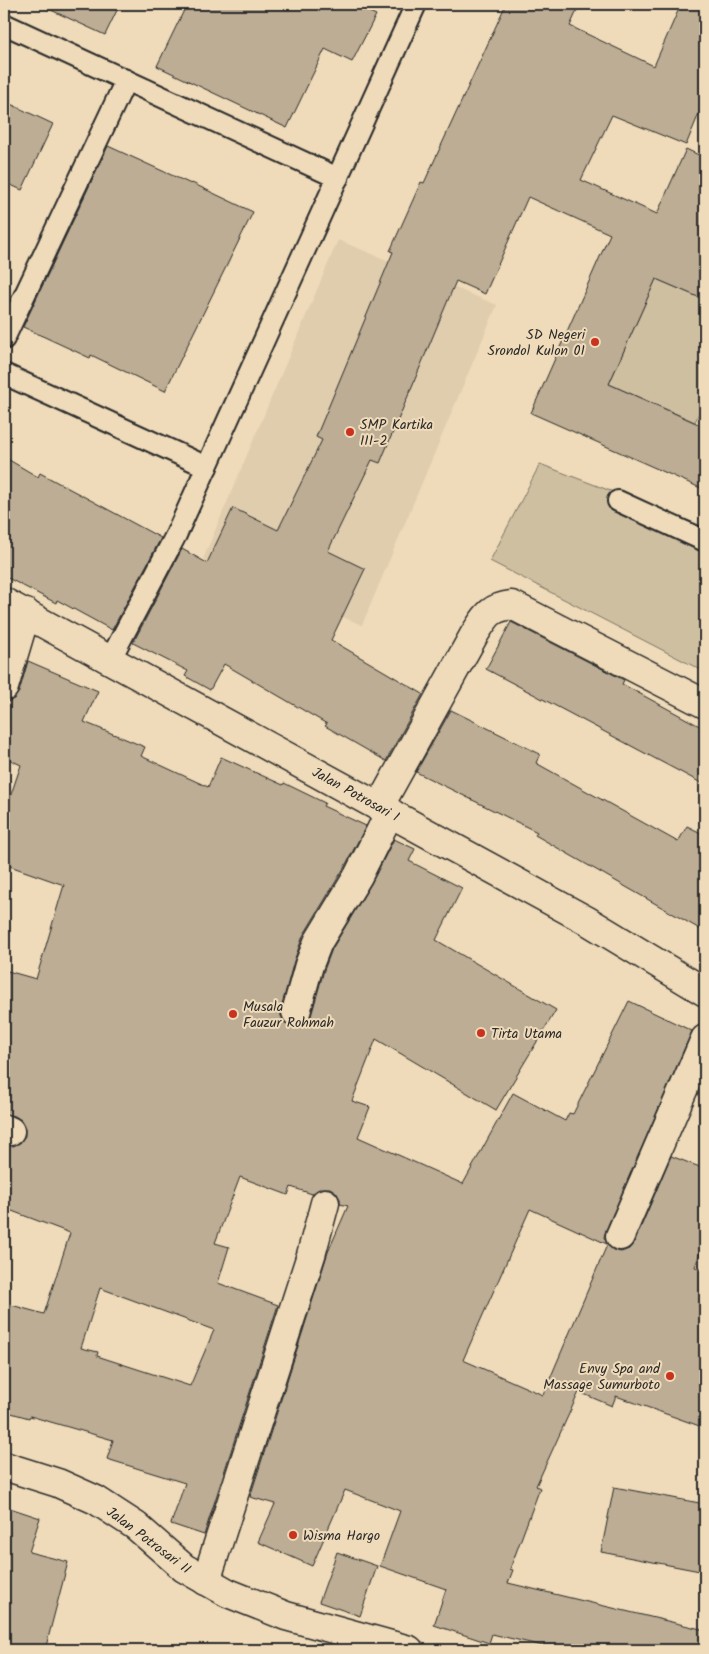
<svg xmlns="http://www.w3.org/2000/svg" width="709" height="1654" font-family="Kalam,sans-serif">
	<style>
		.built { fill: #e0cdae }
		.green { fill: #cfbfa1; stroke: #7d7566 }
		.building { fill: #bcad94; stroke: #2b2b2b; fill-rule: evenodd }
		.lines { fill: none; stroke-linecap: round; stroke-linejoin: round }
		.service-casing { stroke: #2b2b2b; stroke-width: 24 }
		.minor-casing { stroke: #2b2b2b; stroke-width: 31 }
		.service { stroke: #efdbb9; stroke-width: 20 }
		.minor { stroke: #efdbb9; stroke-width: 28 }
		.poi-dot { fill: #c8321e; stroke: #efdbb9; stroke-width: 2 }
		.labels { text-anchor: middle; stroke-width: 4; stroke-linejoin: round; paint-order: stroke }
		.poi-label { font-size: 14px; fill: #2b2b2b; stroke: #efdbb9; text-anchor: start }
		.street-label { font-size: 14px; fill: #2b2b2b; stroke: #efdbb9 }
	</style>
	<rect width="100%" height="100%" fill="#efdbb9"/>
	<filter id="ink" filterUnits="userSpaceOnUse"><feTurbulence type="fractalNoise" baseFrequency=".02" numOctaves="2"/><feDisplacementMap in="SourceGraphic" scale="10" xChannelSelector="R" yChannelSelector="G"/><feConvolveMatrix kernelMatrix="1 2 1 2 8 2 1 2 1" color-interpolation-filters="sRGB"/></filter>
	<g filter="url(#ink)">
		<path class="built" d="M338 240 497 305 362 625 203 559Z"/>
		<g class="green">
			<path d="M656 279 705 300V399L695 422 609 384Z"/>
			<path d="M540 464 705 527V672L490 561Z"/>
		</g>
		<g class="building">
			<path d="M38 4H120L105 35Z"/>
			<path d="M187 4H353L376 15 352 62 325 49 287 128 157 66Z"/>
			<path d="M506 4H580L570 26 654 66 681 4H705V99L686 145 612 115 581 180 657 214 686 149 705 158V300L656 279 609 384 705 427V490L531 413 610 234 528 197 485 294 456 281 380 463 372 460 328 551 365 569 331 640 423 694 386 761 325 726 327 724 224 664 210 690 185 676 188 671 133 643 182 549 207 563 233 508 278 530 322 440 316 437 393 252 390 251 421 182 424 183Z"/>
			<path d="M4 101 53 124 22 190 4 182Z"/>
			<path d="M108 146 191 184 192 183 253 212 165 391 91 355 90 358 23 327Z"/>
			<path d="M4 457 38 477 40 473 161 538 112 630 57 600 56 603 4 576Z"/>
			<path d="M511 622 624 680 622 684 705 729V785L486 669Z"/>
			<path d="M28 661 98 691 84 722 145 747 141 756 208 787 221 757 283 785 284 783 325 803 323 806 366 826 344 868 303 936 294 961 281 1008V1016L285 1023 292 1027H299L307 1023 311 1016 324 970 332 949 371 884 394 839 415 849 409 861 462 888 436 940 556 1010 496 1110 376 1039 352 1101 370 1107 358 1137 463 1184 513 1093 565 1121 569 1113 573 1114 629 1001 692 1031 606 1230 604 1237 607 1244 530 1209 463 1360 543 1395 607 1245 613 1250 621 1252 629 1249 634 1243 671 1156 705 1169V1239L695 1267 705 1271V1428L616 1396 612 1406 579 1392 536 1486 540 1488 510 1569 513 1570 508 1583 705 1630V1650H560L492 1634 489 1643 434 1625 446 1589 380 1566 400 1511 345 1490 312 1566 258 1542 275 1504 250 1497 328 1252 348 1206 340 1204V1199L336 1192 330 1188H321L312 1194 291 1187 288 1195 240 1177 215 1243 229 1247 218 1283 278 1305 204 1535 171 1524 185 1483 107 1459 113 1440 30 1416 29 1418 4 1411V1303L44 1314 70 1233 4 1208V1145L13 1146 20 1143 25 1136V1128L21 1120 15 1116 4 1114V970L36 979 64 885 4 864V815L21 765 4 757V702L14 699 19 692ZM100 1288 214 1330 190 1386 97 1356 98 1352 81 1348Z"/>
			<path d="M451 710 540 754 536 763 678 842 687 826 705 835V932L535 835 537 832 416 772Z"/>
			<path d="M614 1487 705 1504V1572L601 1552Z"/>
			<path d="M4 1506 40 1518 29 1552 68 1562 45 1650H4Z"/>
			<path d="M337 1552 377 1566 360 1616 319 1602Z"/>
		</g>
		<g class="lines">
			<defs>
				<g id="service">
					<path d="M4 24 338 178"/>
					<path d="M4 339 126 80"/>
					<path d="M4 374 207 467"/>
					<path d="M618 501 705 541"/>
					<path d="M110 660 176 535 416 4"/>
				</g>
				<g id="minor">
					<path d="M4 602 586 920 705 992"/>
					<path d="M4 687 26 613"/>
					<path d="M379 807 474 635C486 617 488 608 512 605L705 704"/>
					<path d="M296 1012 309 965 318 942 358 876 390 812"/>
					<path d="M4 1129 10 1131"/>
					<path d="M620 1236 705 1039"/>
					<path d="M4 1466 58 1483 96 1500 136 1526 184 1568 228 1593 286 1616 409 1650"/>
					<path d="M206 1581 311 1255 325 1203"/>
				</g>
			</defs>
			<use href="#service" class="service-casing"/>
			<use href="#minor" class="minor-casing"/>
			<use href="#service" class="service"/>
			<use href="#minor" class="minor"/>
		</g>
	</g>
	<g class="poi-dot">
		<circle cx="595" cy="342" r="5"/>
		<circle cx="350" cy="432" r="5"/>
		<circle cx="233" cy="1014" r="5"/>
		<circle cx="481" cy="1033" r="5"/>
		<circle cx="670" cy="1376" r="5"/>
		<circle cx="293" cy="1535" r="5"/>
	</g>
	<g class="labels">
		<g class="poi-label">
			<text x="585" y="339" text-anchor="end">SD Negeri<tspan x="585" dy="16">Srondol Kulon 01</tspan></text>
			<text x="360" y="429">SMP Kartika<tspan x="360" dy="16">III-2</tspan></text>
			<text x="243" y="1011">Musala<tspan x="243" dy="16">Fauzur Rohmah</tspan></text>
			<text x="491" y="1038">Tirta Utama</text>
			<text x="660" y="1373" text-anchor="end">Envy Spa and<tspan x="660" dy="16">Massage Sumurboto</tspan></text>
			<text x="303" y="1540">Wisma Hargo</text>
		</g>
		<g class="street-label">
			<text transform="translate(356 794) rotate(29)" y="5">Jalan Potrosari I</text>
			<text transform="translate(149 1540) rotate(37)" y="5">Jalan Potrosari II</text>
		</g>
	</g>
	<rect width="709" height="1654" fill="none" stroke="#efdbb9" stroke-width="20"/>
	<rect x="10" y="10" width="689" height="1634" fill="none" stroke="#2b2b2b" stroke-width="2" filter="url(#ink)"/>
</svg>
